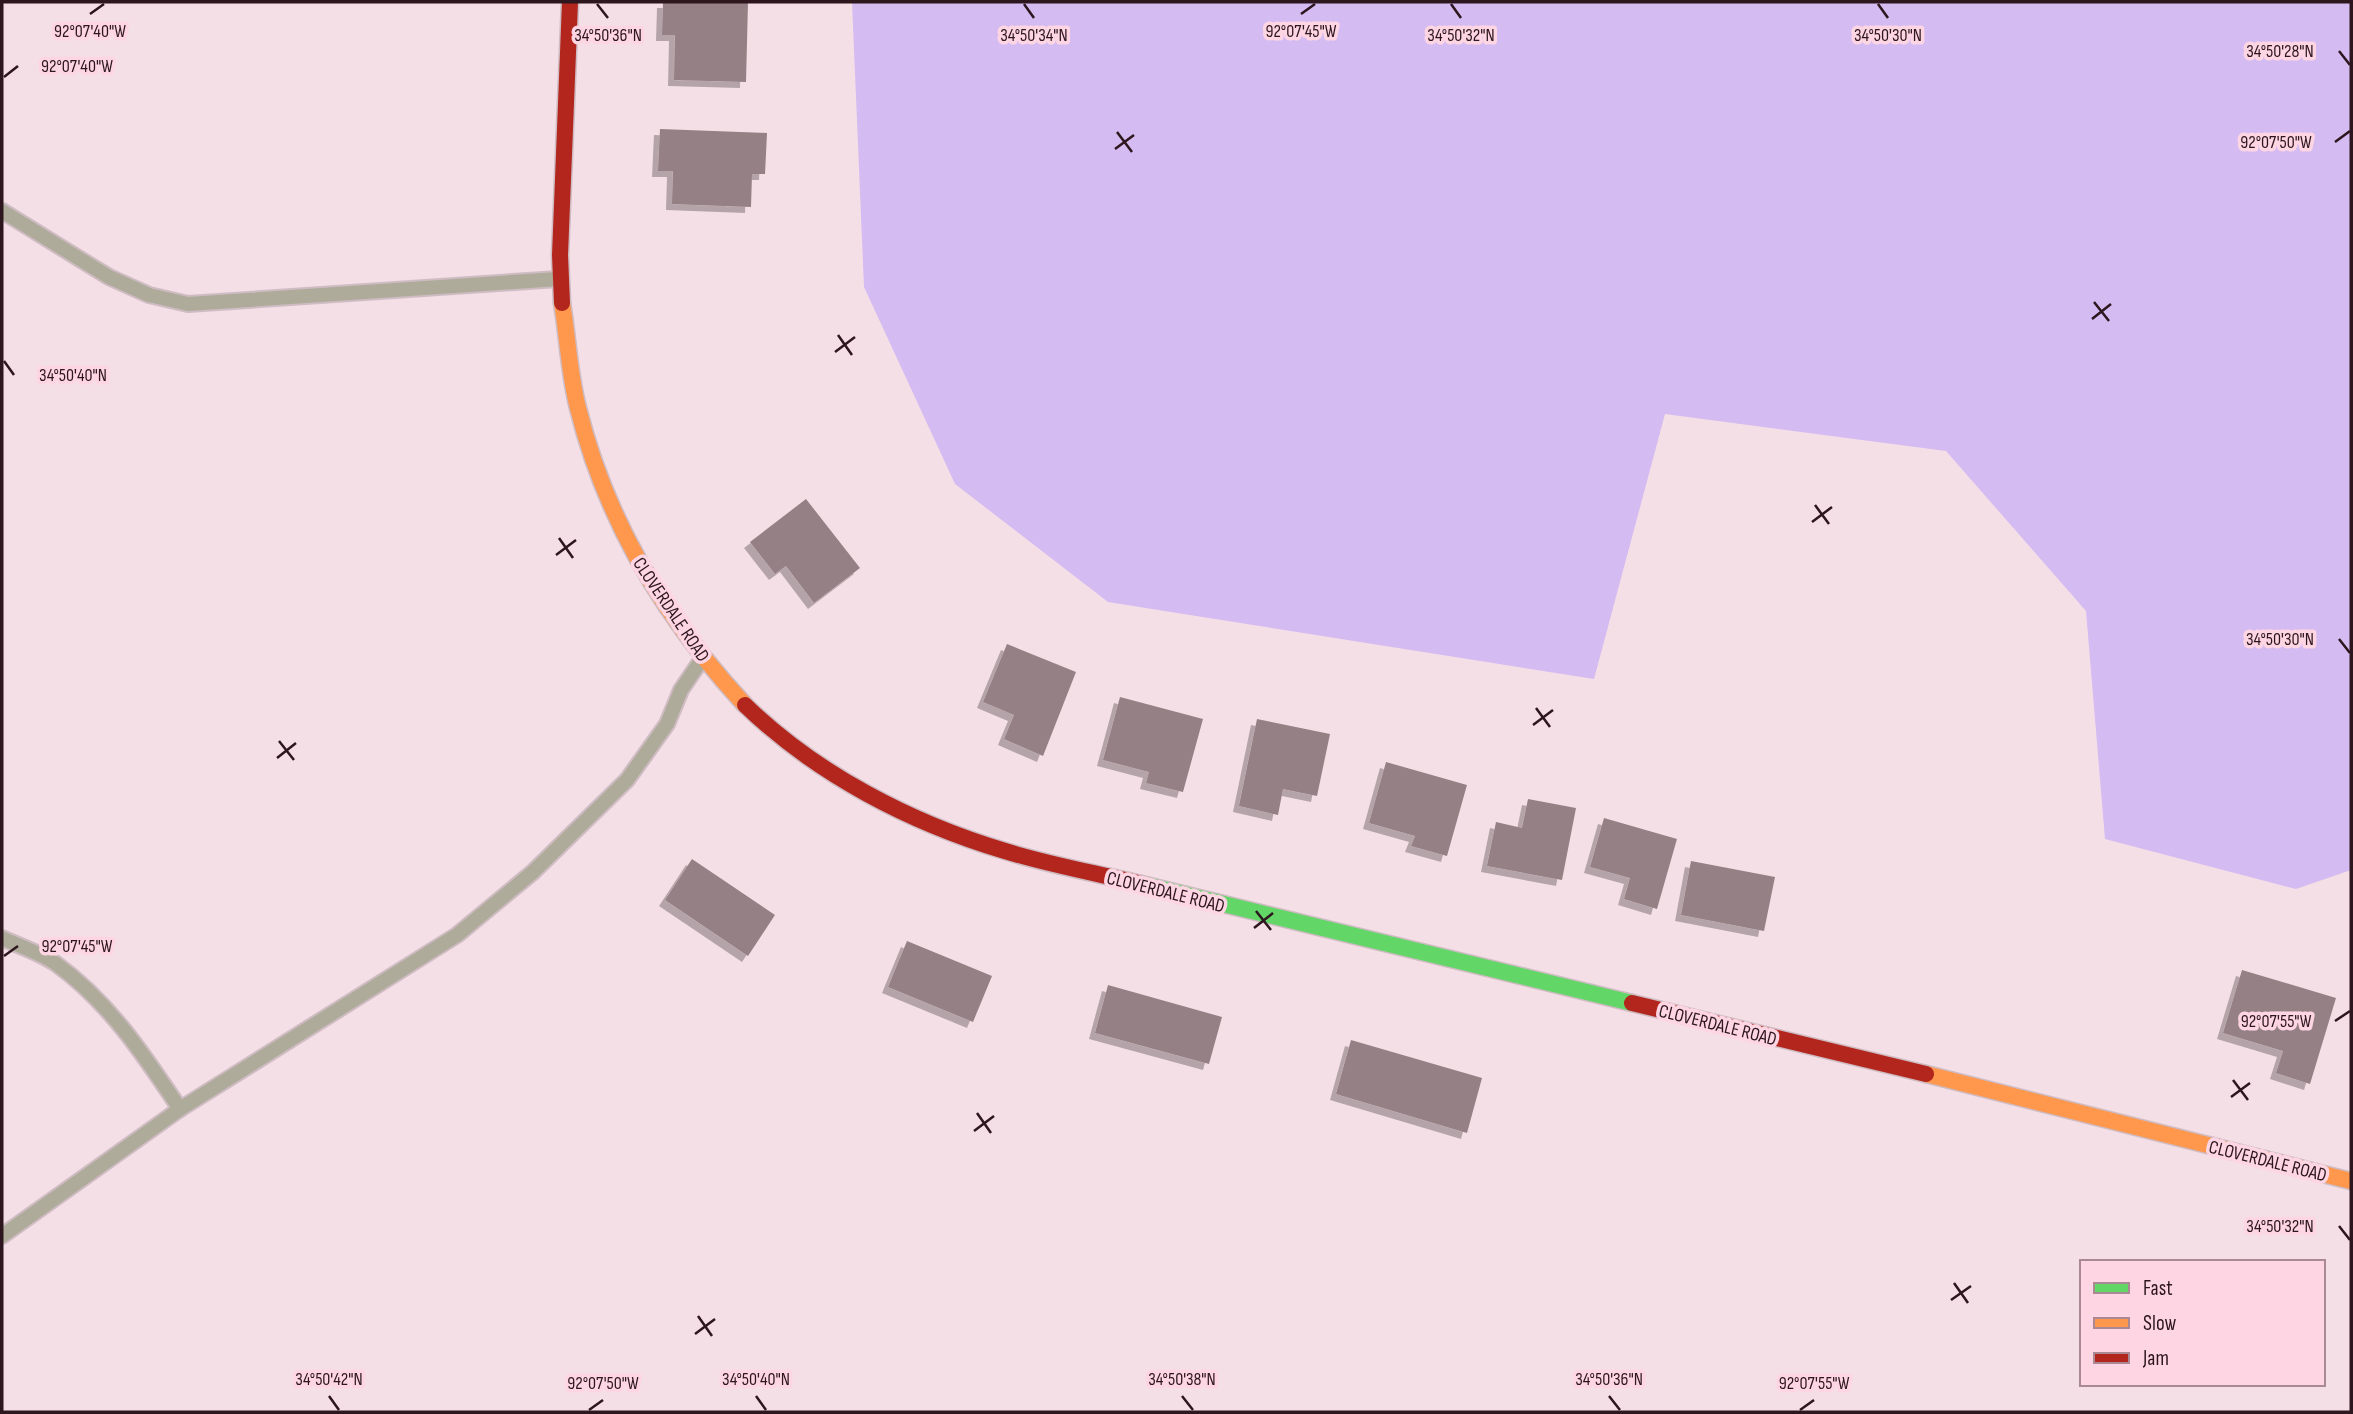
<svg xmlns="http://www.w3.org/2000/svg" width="2353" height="1414" font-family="'Sofia Sans Condensed',sans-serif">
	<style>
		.green { fill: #d4bbf2 }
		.building { fill: #958185; filter: url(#shadow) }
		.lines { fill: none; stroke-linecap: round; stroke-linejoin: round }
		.lane-casing { stroke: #cfbcc3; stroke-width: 18 }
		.fast-casing { stroke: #cfbcc3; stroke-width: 19 }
		.slow-casing { stroke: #cfbcc3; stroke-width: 19 }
		.jam-casing { stroke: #cfbcc3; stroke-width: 19 }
		.lane { stroke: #aeab9b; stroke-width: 14 }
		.fast { stroke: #63d668; stroke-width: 16 }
		.slow { stroke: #ff974d; stroke-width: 16 }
		.jam { stroke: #b3261e; stroke-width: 16 }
		.ticks { fill: none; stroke: #2d161e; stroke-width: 2.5 }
		.labels { text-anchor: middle; stroke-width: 7; stroke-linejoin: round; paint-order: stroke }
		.street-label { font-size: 19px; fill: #2d161e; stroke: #fed6e3 }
		.ticks-label { font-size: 18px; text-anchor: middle; fill: #2d161e; stroke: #fed6e3; stroke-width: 7; stroke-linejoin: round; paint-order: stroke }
	</style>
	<defs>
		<filter id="shadow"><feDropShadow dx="-6" dy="6" stdDeviation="0" flood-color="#0004"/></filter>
	</defs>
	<rect width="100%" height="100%" fill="#f5dfe6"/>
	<path class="green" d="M852 2H2351V870L2296 889 2105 839 2086 611 1946 451 1665 414 1594 679 1108 602 955 484 864 287Z"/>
	<g class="building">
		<path d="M663 2H748L746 82 674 80 675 35H662Z"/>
		<path d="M660 129 767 133 765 174H752L751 207 672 204 673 171H658Z"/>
		<path d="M806 499 860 568 814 603 786 566 775 574 750 542Z"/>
		<path d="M1007 644 1076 672 1043 756 1004 739 1014 715 983 702Z"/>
		<path d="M1120 697 1203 719 1183 792 1146 783 1149 772 1103 760Z"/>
		<path d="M1257 719 1330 734 1317 796 1283 789 1278 815 1239 806Z"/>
		<path d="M1386 762 1467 785 1447 856 1411 846 1415 836 1369 823Z"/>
		<path d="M1528 799 1576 808 1562 880 1487 866 1496 822 1522 828Z"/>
		<path d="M1604 818 1677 839 1657 909 1624 899 1630 878 1590 867Z"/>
		<path d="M692 859 775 915 748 956 665 900Z"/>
		<path d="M1691 861 1775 877 1764 931 1681 915Z"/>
		<path d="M907 941 992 976 973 1022 888 987Z"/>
		<path d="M2242 970 2336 998 2310 1084 2276 1073 2283 1051 2223 1033Z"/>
		<path d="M1108 985 1222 1017 1209 1064 1095 1033Z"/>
		<path d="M1351 1040 1482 1078 1467 1133 1336 1094Z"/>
	</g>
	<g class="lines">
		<defs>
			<g id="lane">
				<path d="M2 211 109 277 149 295 188 304 558 279"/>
				<path d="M2 938C19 946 40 953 55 963 109 1002 144 1055 180 1109"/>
				<path d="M2 1236 180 1109 457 935 533 872 627 780 667 724 681 690 702 659"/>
			</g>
			<path id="fast" d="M1141 884 1632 1003"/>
			<g id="slow">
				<path d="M562 303C568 338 569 374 578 408 606 521 667 621 745 705"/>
				<path d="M1926 1074 2351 1181"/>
			</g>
			<g id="jam">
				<path d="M562 303 560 255 570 2"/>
				<path d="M745 705C816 774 911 823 1005 851 1050 865 1096 873 1141 884"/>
				<path d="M1632 1003 1926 1074"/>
			</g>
		</defs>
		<use href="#lane" class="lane-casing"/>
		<use href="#fast" class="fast-casing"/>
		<use href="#slow" class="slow-casing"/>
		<use href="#jam" class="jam-casing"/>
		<use href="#lane" class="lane"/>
		<use href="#fast" class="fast"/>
		<use href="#slow" class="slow"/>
		<use href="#jam" class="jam"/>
	</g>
	<path class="ticks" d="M597 4 608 18M1024 4 1034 18M1451 4 1461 18M1878 4 1888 18M90 14 104 4M1301 14 1315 4M2339 51 2350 65M4 77 18 66M1117 132 1132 152M2335 142 2350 131M1115 149 1134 135M2094 302 2109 321M2092 319 2111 304M838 335 852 355M835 352 855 337M4 361 14 375M1815 505 1829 524M1812 522 1832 507M559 538 573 558M556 555 576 540M2339 639 2350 653M1536 708 1550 727M1533 725 1553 710M279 741 294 760M277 758 296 743M1256 911 1271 930M1254 928 1273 913M4 956 18 946M2335 1021 2350 1011M2233 1080 2248 1100M2231 1097 2250 1083M977 1113 991 1133M974 1131 994 1116M2339 1226 2350 1240M1954 1283 1968 1303M1951 1300 1971 1286M698 1316 712 1336M695 1334 715 1319M329 1396 339 1410M756 1396 766 1410M1182 1396 1193 1410M1609 1396 1620 1410M589 1410 603 1400M1800 1410 1814 1400"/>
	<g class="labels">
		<g class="street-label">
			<text transform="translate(672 609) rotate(56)" y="7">CLOVERDALE ROAD</text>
			<text transform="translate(1166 891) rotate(14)" y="7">CLOVERDALE ROAD</text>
			<text transform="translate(1718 1024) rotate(14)" y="7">CLOVERDALE ROAD</text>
			<text transform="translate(2268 1160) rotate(14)" y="7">CLOVERDALE ROAD</text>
		</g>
	</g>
	<g class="ticks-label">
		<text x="90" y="37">92°07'40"W</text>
		<text x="1301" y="37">92°07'45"W</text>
		<text x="608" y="41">34°50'36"N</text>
		<text x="1034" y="41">34°50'34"N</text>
		<text x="1461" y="41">34°50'32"N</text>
		<text x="1888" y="41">34°50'30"N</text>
		<text x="2280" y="57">34°50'28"N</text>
		<text x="77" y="72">92°07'40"W</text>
		<text x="2276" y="148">92°07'50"W</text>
		<text x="73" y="381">34°50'40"N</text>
		<text x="2280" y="645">34°50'30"N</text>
		<text x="77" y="952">92°07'45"W</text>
		<text x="2276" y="1027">92°07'55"W</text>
		<text x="2280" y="1232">34°50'32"N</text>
		<text x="329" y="1385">34°50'42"N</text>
		<text x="756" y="1385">34°50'40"N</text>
		<text x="1182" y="1385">34°50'38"N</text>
		<text x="1609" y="1385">34°50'36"N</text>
		<text x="603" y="1389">92°07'50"W</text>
		<text x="1814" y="1389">92°07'55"W</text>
	</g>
	<rect width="2353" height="1414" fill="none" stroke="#2d161e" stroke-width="7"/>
	<rect x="2080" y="1260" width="245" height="126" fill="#fed6e3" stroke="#aa8994" stroke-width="2"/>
	<rect x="2094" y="1283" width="35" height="10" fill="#63d668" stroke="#aa8994" stroke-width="2"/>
	<text x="2143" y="1295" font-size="21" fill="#2d161e">Fast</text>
	<rect x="2094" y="1318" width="35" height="10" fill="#ff974d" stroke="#aa8994" stroke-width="2"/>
	<text x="2143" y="1330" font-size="21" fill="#2d161e">Slow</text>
	<rect x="2094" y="1353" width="35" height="10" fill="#b3261e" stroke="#aa8994" stroke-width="2"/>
	<text x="2143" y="1365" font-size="21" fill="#2d161e">Jam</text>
</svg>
